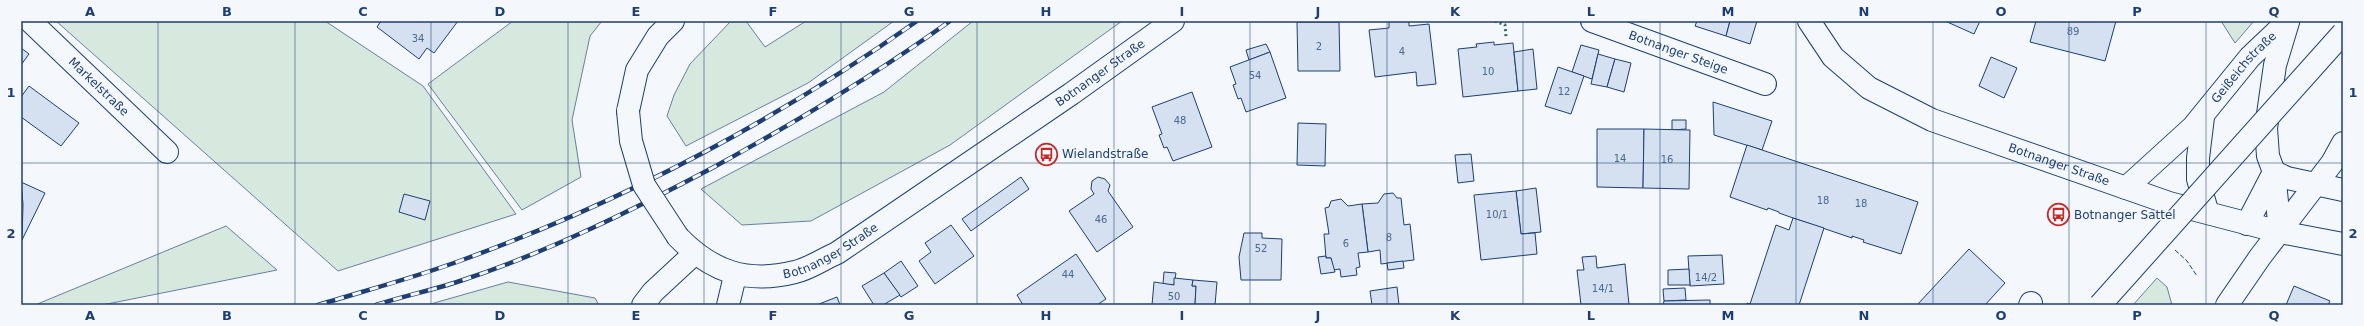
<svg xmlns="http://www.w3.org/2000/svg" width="2364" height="326" font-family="'DejaVu Sans',sans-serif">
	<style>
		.green { fill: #d7e8df; stroke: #687fa3 }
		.building { fill: #d5e0f0; stroke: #1d3f73 }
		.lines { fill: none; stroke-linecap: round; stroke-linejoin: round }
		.minor-casing { stroke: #1d3f73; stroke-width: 24 }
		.secondary-casing { stroke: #1d3f73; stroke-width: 24 }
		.minor { stroke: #f4f7fb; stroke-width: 22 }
		.secondary { stroke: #f4f7fb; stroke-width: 22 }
		.rail-casing { stroke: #1d3f73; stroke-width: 4.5 }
		.rail { stroke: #f4f7fb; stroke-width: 3; stroke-dasharray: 9; stroke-linecap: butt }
		.secondary-bridge-casing { stroke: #1d3f73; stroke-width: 24; stroke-linecap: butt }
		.secondary-bridge { stroke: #f4f7fb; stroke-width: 22 }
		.hedge { stroke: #2c6c60; stroke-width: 3; stroke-dasharray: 2 3; stroke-linecap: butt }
		.fence { stroke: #1d3f73; stroke-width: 1; stroke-dasharray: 5 2; stroke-linecap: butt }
		.grid { fill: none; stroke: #1d3f73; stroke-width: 1; stroke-opacity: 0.55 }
		.labels { text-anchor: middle; stroke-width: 3; stroke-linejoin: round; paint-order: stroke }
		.number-label { font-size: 10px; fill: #4b6792 }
		.street-label { font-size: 12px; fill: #1d3f73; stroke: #f4f7fb }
		.poi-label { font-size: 12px; fill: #1d3f73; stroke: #f4f7fb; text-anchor: start }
		.neatline { fill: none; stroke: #1d3f73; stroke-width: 1.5 }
		.grid-label { font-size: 13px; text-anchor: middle; font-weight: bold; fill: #1d3f73 }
	</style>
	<rect width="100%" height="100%" fill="#f4f7fb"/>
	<g class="green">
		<path d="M56 21H325L423 86 516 214 338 271Z"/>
		<path d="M513 21H602L590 36 572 120 581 177 522 210 428 84Z"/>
		<path d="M731 21H746L765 47 806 21H894L808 83 686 146 667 116 674 95 690 64Z"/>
		<path d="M973 21H1122L950 145 811 221 742 225 701 189 884 92Z"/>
		<path d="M2221 21H2254L2235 43Z"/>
		<path d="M226 226 277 270 102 305H35Z"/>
		<path d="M2157 278 2167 287 2172 305H2133Z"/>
		<path d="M508 282 595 298 599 305H427Z"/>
	</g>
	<g class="building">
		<path d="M381 21H458L434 53 427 48 419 59 377 27Z"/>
		<path d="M1389 21H1409V26L1429 24 1436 84 1417 86 1416 72 1375 77 1369 30 1389 28Z"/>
		<path d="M1697 21H1730L1726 36 1695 26Z"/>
		<path d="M1730 21H1757L1750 44 1726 36Z"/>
		<path d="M1945 21H1980L1974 34Z"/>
		<path d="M2036 21H2116L2105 61 2030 42Z"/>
		<path d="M1297 22H1339L1340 71H1298Z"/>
		<path d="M1494 42V45L1513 43 1518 91 1463 97 1458 49 1477 47 1476 44Z"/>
		<path d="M1266 44 1270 52 1249 60 1246 50Z"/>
		<path d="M1581 45 1599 50 1592 79 1572 72Z"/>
		<path d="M21 48 29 54 21 65Z"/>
		<path d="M1533 49 1537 89 1518 91 1514 52Z"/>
		<path d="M1270 52 1286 98 1246 112 1241 98 1238 99 1233 85 1236 84 1230 67Z"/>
		<path d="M1598 54 1615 59 1607 87 1591 84Z"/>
		<path d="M1991 57 2017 68 2004 98 1979 86Z"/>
		<path d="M1615 59 1631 63 1624 92 1607 87Z"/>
		<path d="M1558 67 1584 76 1571 114 1545 106Z"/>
		<path d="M29 86 79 123 61 146 21 117V97Z"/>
		<path d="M1192 92 1212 147 1173 161 1167 147 1164 148 1159 135 1162 134 1152 107Z"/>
		<path d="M1713 102 1772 121 1762 150 1714 135Z"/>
		<path d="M1672 120H1686V129L1672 130Z"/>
		<path d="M1298 123 1326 124 1325 166 1297 165Z"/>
		<path d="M1597 129H1644L1643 188 1597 187Z"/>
		<path d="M1644 129 1690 130 1689 189 1643 188Z"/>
		<path d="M1747 145 1918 202 1901 254 1863 242 1864 240 1852 236V238L1793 218 1779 213V212L1768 208 1767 210 1730 197Z"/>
		<path d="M1471 154 1474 181 1458 183 1455 155Z"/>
		<path d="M1021 177 1029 189 971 231 962 219Z"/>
		<path d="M1098 177 1105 179 1110 185 1108 191 1133 227 1097 252 1069 211 1094 194 1091 189 1092 181Z"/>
		<path d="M21 182 45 193 22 240 23 204Z"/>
		<path d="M1536 188 1541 232 1521 234 1516 191Z"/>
		<path d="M1516 191 1521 234 1535 233 1537 254 1481 260 1474 195Z"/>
		<path d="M1393 193 1397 198H1401L1404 225 1410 224 1414 260 1381 264 1380 250 1368 252 1362 204 1378 203 1384 194Z"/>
		<path d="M404 194 430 201 425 220 399 212Z"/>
		<path d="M1341 199 1348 206 1362 204 1368 252 1358 253 1360 267 1356 268 1357 275 1341 277 1340 269 1333 270 1331 258H1326L1324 234H1329L1325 208 1329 207 1331 201Z"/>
		<path d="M1793 218 1824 228 1799 305H1747V303L1750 304 1776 225 1789 230Z"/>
		<path d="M951 225 974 256 935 284 919 261 931 252 925 243Z"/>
		<path d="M1244 233H1262V238L1282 239 1281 280H1241L1239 257Z"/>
		<path d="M1969 249 2005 283 1985 305H1917Z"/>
		<path d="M1076 254 1106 299 1097 305H1023L1017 295Z"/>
		<path d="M1722 255 1724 284 1690 286 1688 256Z"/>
		<path d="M1326 256V258H1331L1335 272 1321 274 1318 257Z"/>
		<path d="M1596 256 1597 268 1625 264 1629 305H1581L1577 270H1584L1582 257Z"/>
		<path d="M901 261 918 286 901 297 884 273Z"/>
		<path d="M1403 261 1404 268 1388 270 1387 263Z"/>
		<path d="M1689 269 1690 285H1668V270Z"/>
		<path d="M1164 272 1176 273 1174 285 1163 284Z"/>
		<path d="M884 273 900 295 883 305H874L862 286Z"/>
		<path d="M1174 278 1193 280 1192 286H1196L1195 305H1152L1154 282 1174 285Z"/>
		<path d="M1193 280 1217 282 1215 305H1195L1196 286H1192Z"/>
		<path d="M2294 286 2330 301 2328 305H2286Z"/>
		<path d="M1397 287 1399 305H1372L1370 291Z"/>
		<path d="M1685 288 1686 300 1664 301 1663 289Z"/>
		<path d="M837 297 840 305H819V304Z"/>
		<path d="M1710 300V305H1663L1664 301Z"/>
	</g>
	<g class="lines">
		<defs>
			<g id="minor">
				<path id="s1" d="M30 21 167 152"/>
				<path id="s2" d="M1592 21 1765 84"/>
				<path d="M643 305 653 292 694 254"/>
				<path d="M728 305 735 276"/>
				<path d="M2030 305 2031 303"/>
			</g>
			<g id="secondary">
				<path id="s3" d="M1809 21 1833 57 1869 88 1932 120 2169 203 2280 232 2343 244"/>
				<path d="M628 111 637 70 658 36 673 21"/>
				<path d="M2203 117 2198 158V179L2206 207"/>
				<path d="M2274 172 2287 178 2343 190"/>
				<path id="s4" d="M2126 188 2193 127 2250 57 2288 21"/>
				<path d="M2247 224 2274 172"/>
				<path d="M2280 232 2274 172 2268 156 2266 128 2275 65 2288 22"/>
				<path id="s5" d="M678 237C712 272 747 284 795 272 809 269 823 259 837 253L1071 94 1173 21"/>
				<path d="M2227 305 2260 257 2332 163 2343 143"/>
			</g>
		</defs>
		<use href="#minor" class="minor-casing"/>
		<use href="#secondary" class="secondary-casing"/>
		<use href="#minor" class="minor"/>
		<use href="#secondary" class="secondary"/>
		<defs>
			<g id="rail">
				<path d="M318 305C367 290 417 277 465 259 626 200 777 120 917 21"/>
				<path d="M376 305C404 296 433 290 460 281 548 252 633 210 714 167 796 122 875 75 950 21"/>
			</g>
		</defs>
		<use href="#rail" class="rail-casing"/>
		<use href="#rail" class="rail"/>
		<defs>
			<g id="secondary-bridge">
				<path d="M628 111 631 141 644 185 678 237"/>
				<path d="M2100 305 2343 33"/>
			</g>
		</defs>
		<use href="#secondary-bridge" class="secondary-bridge-casing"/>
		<use href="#secondary-bridge" class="secondary-bridge"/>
		<path class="hedge" d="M1495 21 1505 25 1506 37"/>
		<path class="fence" d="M2175 250 2187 261 2197 276"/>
	</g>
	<path class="grid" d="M158 21V305M295 21V305M431 21V305M568 21V305M704 21V305M841 21V305M977 21V305M1114 21V305M1250 21V305M1387 21V305M1523 21V305M1660 21V305M1796 21V305M1933 21V305M2069 21V305M2206 21V305M21 163H2343"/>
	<defs>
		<symbol id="bus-ring" viewBox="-11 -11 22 22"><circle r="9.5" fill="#f4f7fb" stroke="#c62828" stroke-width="1.5"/><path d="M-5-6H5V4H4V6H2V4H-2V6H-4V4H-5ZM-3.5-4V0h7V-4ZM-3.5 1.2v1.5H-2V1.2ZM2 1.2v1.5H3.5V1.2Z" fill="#c62828"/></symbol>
	</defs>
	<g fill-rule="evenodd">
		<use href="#bus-ring" x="1034" y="142" width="25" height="25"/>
		<use href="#bus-ring" x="2046" y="202" width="25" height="25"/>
	</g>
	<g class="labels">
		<g class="number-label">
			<text x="2073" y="35">89</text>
			<text x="418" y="42">34</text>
			<text x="1319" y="50">2</text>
			<text x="1402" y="55">4</text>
			<text x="1488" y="75">10</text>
			<text x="1255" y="79">54</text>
			<text x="1564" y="95">12</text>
			<text x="1180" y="124">48</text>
			<text x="1620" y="162">14</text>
			<text x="1667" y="163">16</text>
			<text x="1823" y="204">18</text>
			<text x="1861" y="207">18</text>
			<text x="1497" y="218">10/1</text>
			<text x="1101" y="223">46</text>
			<text x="1389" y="241">8</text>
			<text x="1346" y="247">6</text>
			<text x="1261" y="252">52</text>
			<text x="1068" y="278">44</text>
			<text x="1706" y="281">14/2</text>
			<text x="1603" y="292">14/1</text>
			<text x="1174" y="300">50</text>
		</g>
		<g class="street-label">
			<text dy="4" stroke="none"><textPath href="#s2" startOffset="92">Botnanger Steige</textPath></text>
			<text dy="4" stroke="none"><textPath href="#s4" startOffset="169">Geißeichstraße</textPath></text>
			<text dy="4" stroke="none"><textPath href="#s5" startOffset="494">Botnanger Straße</textPath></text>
			<text dy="4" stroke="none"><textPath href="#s1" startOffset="95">Markelstraße</textPath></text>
			<text dy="4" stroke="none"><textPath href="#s3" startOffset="296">Botnanger Straße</textPath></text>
			<text dy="4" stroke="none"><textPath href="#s5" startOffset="170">Botnanger Straße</textPath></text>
		</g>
		<g class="poi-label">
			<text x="1062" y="158">Wielandstraße</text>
			<text x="2074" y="219">Botnanger Sattel</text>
		</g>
	</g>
	<rect width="2364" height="326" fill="none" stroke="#f4f7fb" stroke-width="44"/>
	<rect x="22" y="22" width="2320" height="282" class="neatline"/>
	<g class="grid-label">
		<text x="90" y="16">A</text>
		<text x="227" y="16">B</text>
		<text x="363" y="16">C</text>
		<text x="500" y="16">D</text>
		<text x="636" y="16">E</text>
		<text x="773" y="16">F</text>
		<text x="909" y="16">G</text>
		<text x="1046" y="16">H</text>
		<text x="1182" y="16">I</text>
		<text x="1318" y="16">J</text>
		<text x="1455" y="16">K</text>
		<text x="1591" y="16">L</text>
		<text x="1728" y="16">M</text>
		<text x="1864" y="16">N</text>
		<text x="2001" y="16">O</text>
		<text x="2137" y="16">P</text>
		<text x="2274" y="16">Q</text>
		<text x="11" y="97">1</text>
		<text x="2353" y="97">1</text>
		<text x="11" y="238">2</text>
		<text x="2353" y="238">2</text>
		<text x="90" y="320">A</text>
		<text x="227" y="320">B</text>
		<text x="363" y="320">C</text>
		<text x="500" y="320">D</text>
		<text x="636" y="320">E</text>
		<text x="773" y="320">F</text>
		<text x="909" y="320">G</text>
		<text x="1046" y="320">H</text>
		<text x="1182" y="320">I</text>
		<text x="1318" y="320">J</text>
		<text x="1455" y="320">K</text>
		<text x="1591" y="320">L</text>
		<text x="1728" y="320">M</text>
		<text x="1864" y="320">N</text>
		<text x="2001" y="320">O</text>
		<text x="2137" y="320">P</text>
		<text x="2274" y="320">Q</text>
	</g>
</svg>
